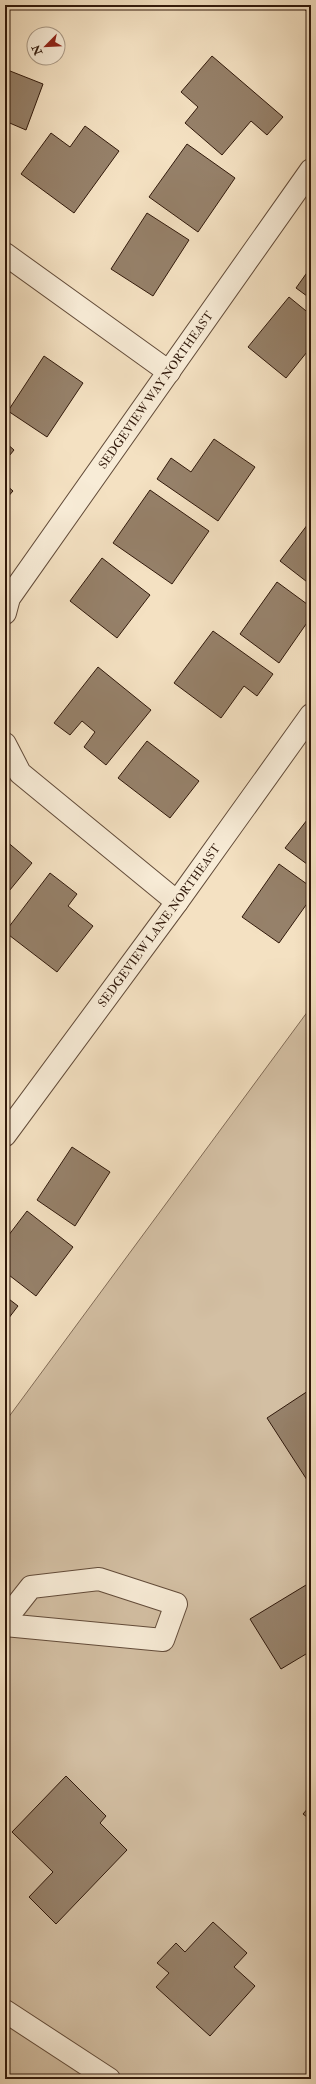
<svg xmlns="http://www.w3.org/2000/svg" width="316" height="2084" font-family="'IM FELL Double Pica',serif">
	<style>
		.green { fill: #d3bfa3; stroke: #826c57 }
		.building { fill: #96816a; stroke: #31190b }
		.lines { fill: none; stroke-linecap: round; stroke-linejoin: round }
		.minor-casing { stroke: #624b39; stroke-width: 24 }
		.minor { stroke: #f8ecd7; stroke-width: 22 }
		.labels { text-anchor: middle; stroke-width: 3; stroke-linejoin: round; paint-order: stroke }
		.street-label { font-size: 12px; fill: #31190b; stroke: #f8ecd7 }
	</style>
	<rect width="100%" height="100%" fill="#f4e1c2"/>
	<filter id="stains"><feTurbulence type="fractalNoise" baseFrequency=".005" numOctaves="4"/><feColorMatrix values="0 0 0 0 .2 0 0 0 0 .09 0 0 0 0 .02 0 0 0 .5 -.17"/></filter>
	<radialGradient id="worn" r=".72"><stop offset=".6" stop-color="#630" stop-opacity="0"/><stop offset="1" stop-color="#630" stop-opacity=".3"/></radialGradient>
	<path class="green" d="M311 1007V2079H9L5 2074V1422Z"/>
	<g class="building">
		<path d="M300 5H311V15Z"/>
		<path d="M212 56 283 117 267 135 251 121 222 155 185 123 198 107 181 92Z"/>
		<path d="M5 69 43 84 26 130 5 121Z"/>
		<path d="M85 126 119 151 74 213 21 174 51 133 70 147Z"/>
		<path d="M187 144 235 178 198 232 149 197Z"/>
		<path d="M147 213 189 240 153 296 111 269Z"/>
		<path d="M311 267V299L296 288Z"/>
		<path d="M289 297 311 315V347L286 378 248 347Z"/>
		<path d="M44 356 83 383 47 437 8 411Z"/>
		<path d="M214 439 255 467 218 521 157 479 171 458 191 472Z"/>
		<path d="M5 442 14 450 5 461Z"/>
		<path d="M5 484 13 491 5 500Z"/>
		<path d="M150 490 209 531 172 584 113 543Z"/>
		<path d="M311 520V585L280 561Z"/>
		<path d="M102 558 150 595 117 638 70 601Z"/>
		<path d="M277 582 311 607V617L279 663 240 634Z"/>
		<path d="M213 631 273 674 257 696 244 686 221 718 174 683Z"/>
		<path d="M98 667 151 710 106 765 84 747 95 732 82 721 70 735 54 723Z"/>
		<path d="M147 741 199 781 170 818 118 778Z"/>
		<path d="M311 815V867L285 848Z"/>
		<path d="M5 840 32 863 5 896Z"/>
		<path d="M279 864 311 887V898L279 943 242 917Z"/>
		<path d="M50 873 77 894 68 906 93 926 57 972 5 932Z"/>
		<path d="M72 1147 110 1172 75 1226 37 1200Z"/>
		<path d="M27 1211 73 1247 36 1296 5 1272V1240Z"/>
		<path d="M5 1296 18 1306 5 1323Z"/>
		<path d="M308 1391 311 1395V1481L309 1483 267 1418Z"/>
		<path d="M311 1582V1651L281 1669 250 1619Z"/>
		<path d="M66 1776 106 1816 100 1823 127 1850 56 1924 29 1897 53 1872 12 1832Z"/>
		<path d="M311 1781V1820L303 1814 310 1806Z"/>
		<path d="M213 1922 247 1953 234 1967 255 1986 210 2036 156 1987 169 1973 157 1963 176 1943 185 1952Z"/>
	</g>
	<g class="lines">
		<defs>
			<g id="minor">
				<path d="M5 254 169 372"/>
				<path id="s1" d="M5 613 9 598 311 170"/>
				<path d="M5 744 20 773 177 902"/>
				<path id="s2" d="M5 1135 177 902 311 715"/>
				<path d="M5 1620 31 1587 99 1579 176 1604 163 1640 5 1625"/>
				<path d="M5 2011 109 2079"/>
			</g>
		</defs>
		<use href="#minor" class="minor-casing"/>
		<use href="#minor" class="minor"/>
	</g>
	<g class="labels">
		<g class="street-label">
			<text dy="4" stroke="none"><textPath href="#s1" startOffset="270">SEDGEVIEW WAY NORTHEAST</textPath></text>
			<text dy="4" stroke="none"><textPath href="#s2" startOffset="260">SEDGEVIEW LANE NORTHEAST</textPath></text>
		</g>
	</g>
	<rect width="316" height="2084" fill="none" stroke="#f4e1c2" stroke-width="20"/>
	<rect x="6" y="6" width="304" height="2072" fill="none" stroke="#31190b" stroke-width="2"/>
	<rect x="10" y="10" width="296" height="2064" fill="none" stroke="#31190b"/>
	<g transform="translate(46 46) rotate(246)"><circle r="19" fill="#f8ecd7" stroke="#a89885"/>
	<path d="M0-3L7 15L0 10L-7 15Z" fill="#8f2418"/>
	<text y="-6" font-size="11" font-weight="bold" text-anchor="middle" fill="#31190b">N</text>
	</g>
	<rect width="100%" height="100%" filter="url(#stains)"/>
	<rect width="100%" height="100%" fill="url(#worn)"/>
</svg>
